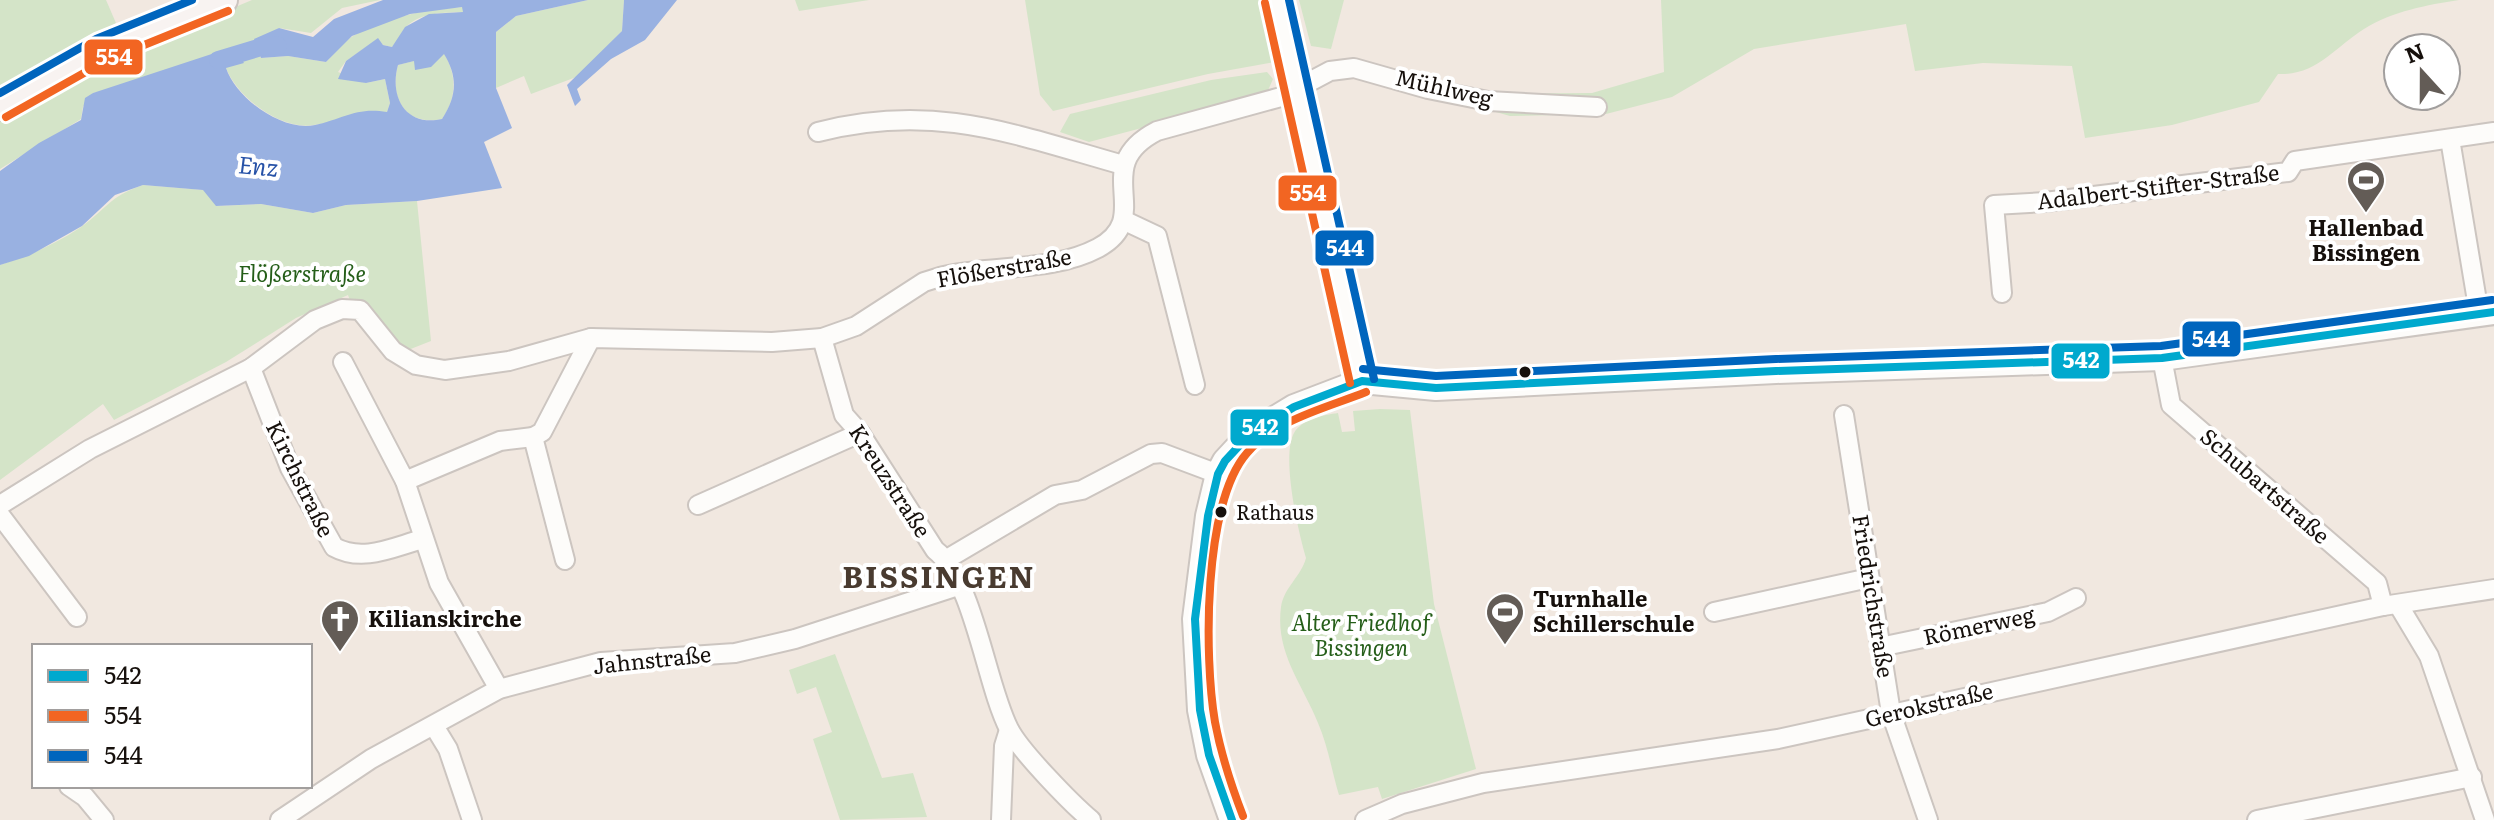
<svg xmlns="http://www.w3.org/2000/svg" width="2494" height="820" font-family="Literata,serif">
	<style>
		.green { fill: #d4e4c8 }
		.water { fill: #99b1e1; fill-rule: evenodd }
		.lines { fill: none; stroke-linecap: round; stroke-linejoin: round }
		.canal { stroke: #99b1e1; stroke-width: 18 }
		.minor-casing { stroke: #ccc5c0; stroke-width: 22 }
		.tertiary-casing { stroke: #ccc5c0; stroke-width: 28 }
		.secondary-casing { stroke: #ccc5c0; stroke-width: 30 }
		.minor { stroke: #fdfcfa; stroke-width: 18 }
		.tertiary { stroke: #fdfcfa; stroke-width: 24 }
		.secondary { stroke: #f8f3f1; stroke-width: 26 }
		.bus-1-casing { stroke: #fff; stroke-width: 14 }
		.bus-2-casing { stroke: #fff; stroke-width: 14 }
		.bus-3-casing { stroke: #fff; stroke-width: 14 }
		.bus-1 { stroke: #00a9ce; stroke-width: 8 }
		.bus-2 { stroke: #f26522; stroke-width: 8 }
		.bus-3 { stroke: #0065bd; stroke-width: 8 }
		.bus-dot { fill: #16100c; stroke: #fff; stroke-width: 3 }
		.labels { text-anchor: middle; stroke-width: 8; stroke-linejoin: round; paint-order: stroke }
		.bus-label { font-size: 20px; fill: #16100c; stroke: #fff; text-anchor: start }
		.street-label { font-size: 22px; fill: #16100c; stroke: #fff }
		.poi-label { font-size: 22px; font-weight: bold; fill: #16100c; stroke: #fff; text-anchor: start }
		.park-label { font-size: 22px; font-style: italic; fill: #255e19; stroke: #fff }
		.water-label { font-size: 24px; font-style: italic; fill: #2752a7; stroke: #fff }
		.district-label { font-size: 30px; font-weight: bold; letter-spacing: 2px; fill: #493b30; stroke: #fff }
		.line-badge { stroke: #fff; stroke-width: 3 }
		.badge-label { font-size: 22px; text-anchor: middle; font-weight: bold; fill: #fff }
	</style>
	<rect width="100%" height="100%" fill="#f1e8e0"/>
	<g class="green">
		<path d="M0 0H106L116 23 0 87Z"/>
		<path d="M252 0H380L342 8 311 33 279 28 253 44 261 58 288 56 326 62C334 54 343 42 353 36 385 17 427 9 463 7V12C444 13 422 12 407 26 400 32 399 41 392 47L383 45 378 39 346 61 338 72 366 83 385 79 390 103 387 112C363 115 338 121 314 125 281 131 237 97 226 68L93 93 83 107 81 119 0 169V118L90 68Z"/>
		<path d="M588 0H624L622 31 579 76 531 94 524 76 496 88V32L516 16Z"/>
		<path d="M795 0H869L799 11Z"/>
		<path d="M1025 0H1261L1275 62 1208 74 1053 111 1040 95Z"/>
		<path d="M1299 0H1344L1331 49 1311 46Z"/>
		<path d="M1661 0H2459C2427 5 2393 11 2364 29 2335 47 2316 76 2278 74L2259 102 2172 125 2085 138 2072 66 1983 63 1915 71 1906 24 1754 49 1672 97 1606 114 1510 116 1475 106 1476 94 1592 93 1664 72Z"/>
		<path d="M444 53C457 76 457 97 442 119 405 127 389 97 398 65Z"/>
		<path d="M1267 72 1273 79 1266 95 1089 142 1060 132 1070 114 1211 80Z"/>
		<path d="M143 185 204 190 217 206 261 204 313 213 346 205 417 201 431 341 403 352 354 312 348 295 296 318 226 362 114 420 103 404 0 480V265C28 256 56 244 81 227 108 208 108 197 143 185Z"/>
		<path d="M1380 409 1410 410 1434 604 1476 769 1382 799 1378 787 1339 795C1332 772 1328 746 1318 723 1302 683 1275 653 1281 607 1284 587 1301 577 1306 558 1298 531 1281 456 1294 433 1302 419 1323 415 1338 413L1342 432 1355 431 1353 411Z"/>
		<path d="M835 654 882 778 913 773 927 817 840 820 813 739 832 732 816 687 797 694 789 670Z"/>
	</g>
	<g class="water">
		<path d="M383 0H588L516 16 496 32V88L512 128 484 142 502 188 417 201 346 205 313 213 261 204 216 206 203 190 143 185 115 195 82 226 29 256 0 265V171L39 143 81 120 85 98 93 93 233 47 244 63 226 68C236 98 282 132 315 125 344 119 355 107 387 112L390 103 385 79 366 83 338 79 346 61 378 38 383 45 392 47 405 27 416 21 429 14 463 12 462 7 410 14 352 36 326 62 288 56 261 58 254 39 279 28 313 37 334 19ZM444 54C458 77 457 96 442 119 406 127 389 97 398 65L414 61 415 70 431 67Z"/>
		<path d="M624 0H677L645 40 611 59 577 89 581 100 575 106 567 85 622 31Z"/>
	</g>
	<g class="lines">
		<path class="canal" d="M218 60 268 45 278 46"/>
		<defs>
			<g id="minor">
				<path d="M818 132C934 102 1013 134 1123 165"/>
				<path d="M2450 139 2479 313"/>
				<path d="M1123 220 1157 236 1195 385"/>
				<path d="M2002 293 1994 205 2045 202 2288 172 2295 161 2494 132"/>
				<path d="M822 338 844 415 860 433 935 550C974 580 986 685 1009 729 1020 751 1072 804 1091 820"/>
				<path d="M2162 358 2171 405 2377 583 2383 606"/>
				<path d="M343 362 405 481 439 583 499 689"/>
				<path d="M251 368 290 468 334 547C363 563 393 547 423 539"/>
				<path d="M1844 415 1891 713 1928 820"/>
				<path d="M533 437 565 560"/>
				<path d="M405 481 500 441 533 437 542 432 591 338"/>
				<path d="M0 505 90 449 251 368 315 320 342 309 360 310 393 351 416 365 445 370 509 361 591 338 772 342 822 338 856 326 924 282 940 277C990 264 1051 273 1098 248 1157 216 1087 167 1157 131L1281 97 1330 71 1354 68 1428 89 1488 101 1597 107"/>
				<path d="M698 505 860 433"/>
				<path d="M0 515 77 617"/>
				<path d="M947 559 1055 495 1082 490 1151 454 1162 453 1218 474"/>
				<path d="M2399 606 2429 656 2485 820"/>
				<path d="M1714 612 1869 578"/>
				<path d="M1880 647 2048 612 2076 598"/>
				<path d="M434 726 448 749 472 820"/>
				<path d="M69 786 85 797 104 820"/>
				<path d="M280 820 371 759 499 689 601 662 735 653 795 639 958 586"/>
				<path d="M1001 820 1004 746 1009 730"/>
				<path d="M1365 820 1402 804 1483 783 1778 739 2383 606 2494 589"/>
				<path d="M2257 820 2472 777"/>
			</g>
			<g id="tertiary">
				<path d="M1277 0 1347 301 1362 381"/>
				<path d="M1232 820 1209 755 1200 710 1195 619 1208 516 1218 474 1225 461 1251 433 1294 407 1362 381 1436 388 1776 371 2162 358 2494 312"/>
			</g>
			<path id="secondary" d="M0 107 102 49 224 0"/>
		</defs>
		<use href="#minor" class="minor-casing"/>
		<use href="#tertiary" class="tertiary-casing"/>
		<use href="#secondary" class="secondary-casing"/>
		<use href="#minor" class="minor"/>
		<use href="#tertiary" class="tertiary"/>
		<use href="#secondary" class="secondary"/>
		<defs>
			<path id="bus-1" d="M1232 820 1209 755 1200 710 1195 619 1208 516 1218 474 1225 461 1251 433 1294 407 1362 381 1436 388 1776 371 2162 358 2494 312"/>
			<g id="bus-2">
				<path d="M1265 3 1350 383"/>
				<path d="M6 117 107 60 228 11"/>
				<path d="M1243 816C1231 785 1221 754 1215 722 1204 658 1203 503 1247 453 1277 419 1326 408 1366 392"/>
			</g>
			<g id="bus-3">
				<path d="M1289 0 1374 379"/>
				<path d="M0 93 96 39 192 0"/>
				<path d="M1363 369 1436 376 1776 359 2161 346 2492 300"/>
			</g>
		</defs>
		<use href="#bus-1" class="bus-1-casing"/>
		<use href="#bus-2" class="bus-2-casing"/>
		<use href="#bus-3" class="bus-3-casing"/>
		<use href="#bus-1" class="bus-1"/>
		<use href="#bus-2" class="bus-2"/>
		<use href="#bus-3" class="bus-3"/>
	</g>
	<defs>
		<symbol id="stadium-pin" viewBox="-11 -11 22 30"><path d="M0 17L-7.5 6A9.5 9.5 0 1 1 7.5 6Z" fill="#635c56" stroke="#fff"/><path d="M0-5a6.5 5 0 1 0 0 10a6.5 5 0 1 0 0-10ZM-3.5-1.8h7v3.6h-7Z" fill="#fff"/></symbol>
		<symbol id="church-pin" viewBox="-11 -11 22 30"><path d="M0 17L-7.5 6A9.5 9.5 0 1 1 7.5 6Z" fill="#635c56" stroke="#fff"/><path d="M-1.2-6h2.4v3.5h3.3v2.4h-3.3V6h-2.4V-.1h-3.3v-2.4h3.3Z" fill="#fff"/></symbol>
	</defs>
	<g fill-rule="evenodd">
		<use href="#stadium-pin" x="2344" y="158" width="44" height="60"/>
		<use href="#stadium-pin" x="1483" y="590" width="44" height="60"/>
		<use href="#church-pin" x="318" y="597" width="44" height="60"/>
	</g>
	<g class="bus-dot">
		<circle cx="1525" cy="372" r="7"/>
		<circle cx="1221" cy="512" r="7"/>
	</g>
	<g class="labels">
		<g class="bus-label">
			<text x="1236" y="520">Rathaus</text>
		</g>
		<g class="street-label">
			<text transform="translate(1444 88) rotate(13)" y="8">Mühlweg</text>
			<text transform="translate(2158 187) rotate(-7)" y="8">Adalbert-Stifter-Straße</text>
			<text transform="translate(1004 268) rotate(-10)" y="8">Flößerstraße</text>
			<text transform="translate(300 479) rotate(64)" y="8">Kirchstraße</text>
			<text transform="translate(890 481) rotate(57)" y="8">Kreuzstraße</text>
			<text transform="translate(2265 486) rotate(41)" y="8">Schubartstraße</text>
			<text transform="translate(1873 596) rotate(81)" y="8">Friedrichstraße</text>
			<text transform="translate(1979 626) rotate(-12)" y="8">Römerweg</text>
			<text transform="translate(652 660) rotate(-6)" y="8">Jahnstraße</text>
			<text transform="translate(1929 705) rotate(-13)" y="8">Gerokstraße</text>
		</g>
		<g class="poi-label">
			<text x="2366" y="236" text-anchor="middle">Hallenbad<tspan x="2366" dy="25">Bissingen</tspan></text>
			<text x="1533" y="607">Turnhalle<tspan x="1533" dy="25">Schillerschule</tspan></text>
			<text x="368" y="627">Kilianskirche</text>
		</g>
		<g class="park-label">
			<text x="302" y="282">Flößerstraße</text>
			<text x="1361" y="631">Alter Friedhof<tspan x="1361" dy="25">Bissingen</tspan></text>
		</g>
		<g class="water-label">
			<text transform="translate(258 167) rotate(5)" y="8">Enz</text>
		</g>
		<g class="district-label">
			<text x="939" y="588">BISSINGEN</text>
		</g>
	</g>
	<g class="line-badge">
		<rect x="83" y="38" width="61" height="38" rx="8" fill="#f26522"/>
		<rect x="1277" y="174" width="61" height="38" rx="8" fill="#f26522"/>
		<rect x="1314" y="229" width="61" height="38" rx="8" fill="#0065bd"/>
		<rect x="2181" y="320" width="61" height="38" rx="8" fill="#0065bd"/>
		<rect x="2050" y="342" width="61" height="38" rx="8" fill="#00a9ce"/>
		<rect x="1229" y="408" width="61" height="39" rx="8" fill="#00a9ce"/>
	</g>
	<g class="badge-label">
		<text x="114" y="65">554</text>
		<text x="1308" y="201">554</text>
		<text x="1345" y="256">544</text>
		<text x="2211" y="347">544</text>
		<text x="2081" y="368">542</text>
		<text x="1260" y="435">542</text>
	</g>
	<rect x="32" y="644" width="280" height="144" fill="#ffffff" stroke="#a29f9e" stroke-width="2"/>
	<rect x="48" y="670" width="40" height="12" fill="#00a9ce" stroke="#a29f9e" stroke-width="2"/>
	<text x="104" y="684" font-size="24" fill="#16100c">542</text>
	<rect x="48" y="710" width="40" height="12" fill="#f26522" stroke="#a29f9e" stroke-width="2"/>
	<text x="104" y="724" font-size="24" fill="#16100c">554</text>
	<rect x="48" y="750" width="40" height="12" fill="#0065bd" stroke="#a29f9e" stroke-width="2"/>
	<text x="104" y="764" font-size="24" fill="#16100c">544</text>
	<g transform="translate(2422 72) rotate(339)"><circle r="38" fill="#ffffff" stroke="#a29f9e" stroke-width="2"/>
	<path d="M0-6L14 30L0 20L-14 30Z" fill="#635c56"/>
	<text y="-12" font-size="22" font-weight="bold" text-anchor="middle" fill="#16100c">N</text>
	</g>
</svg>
